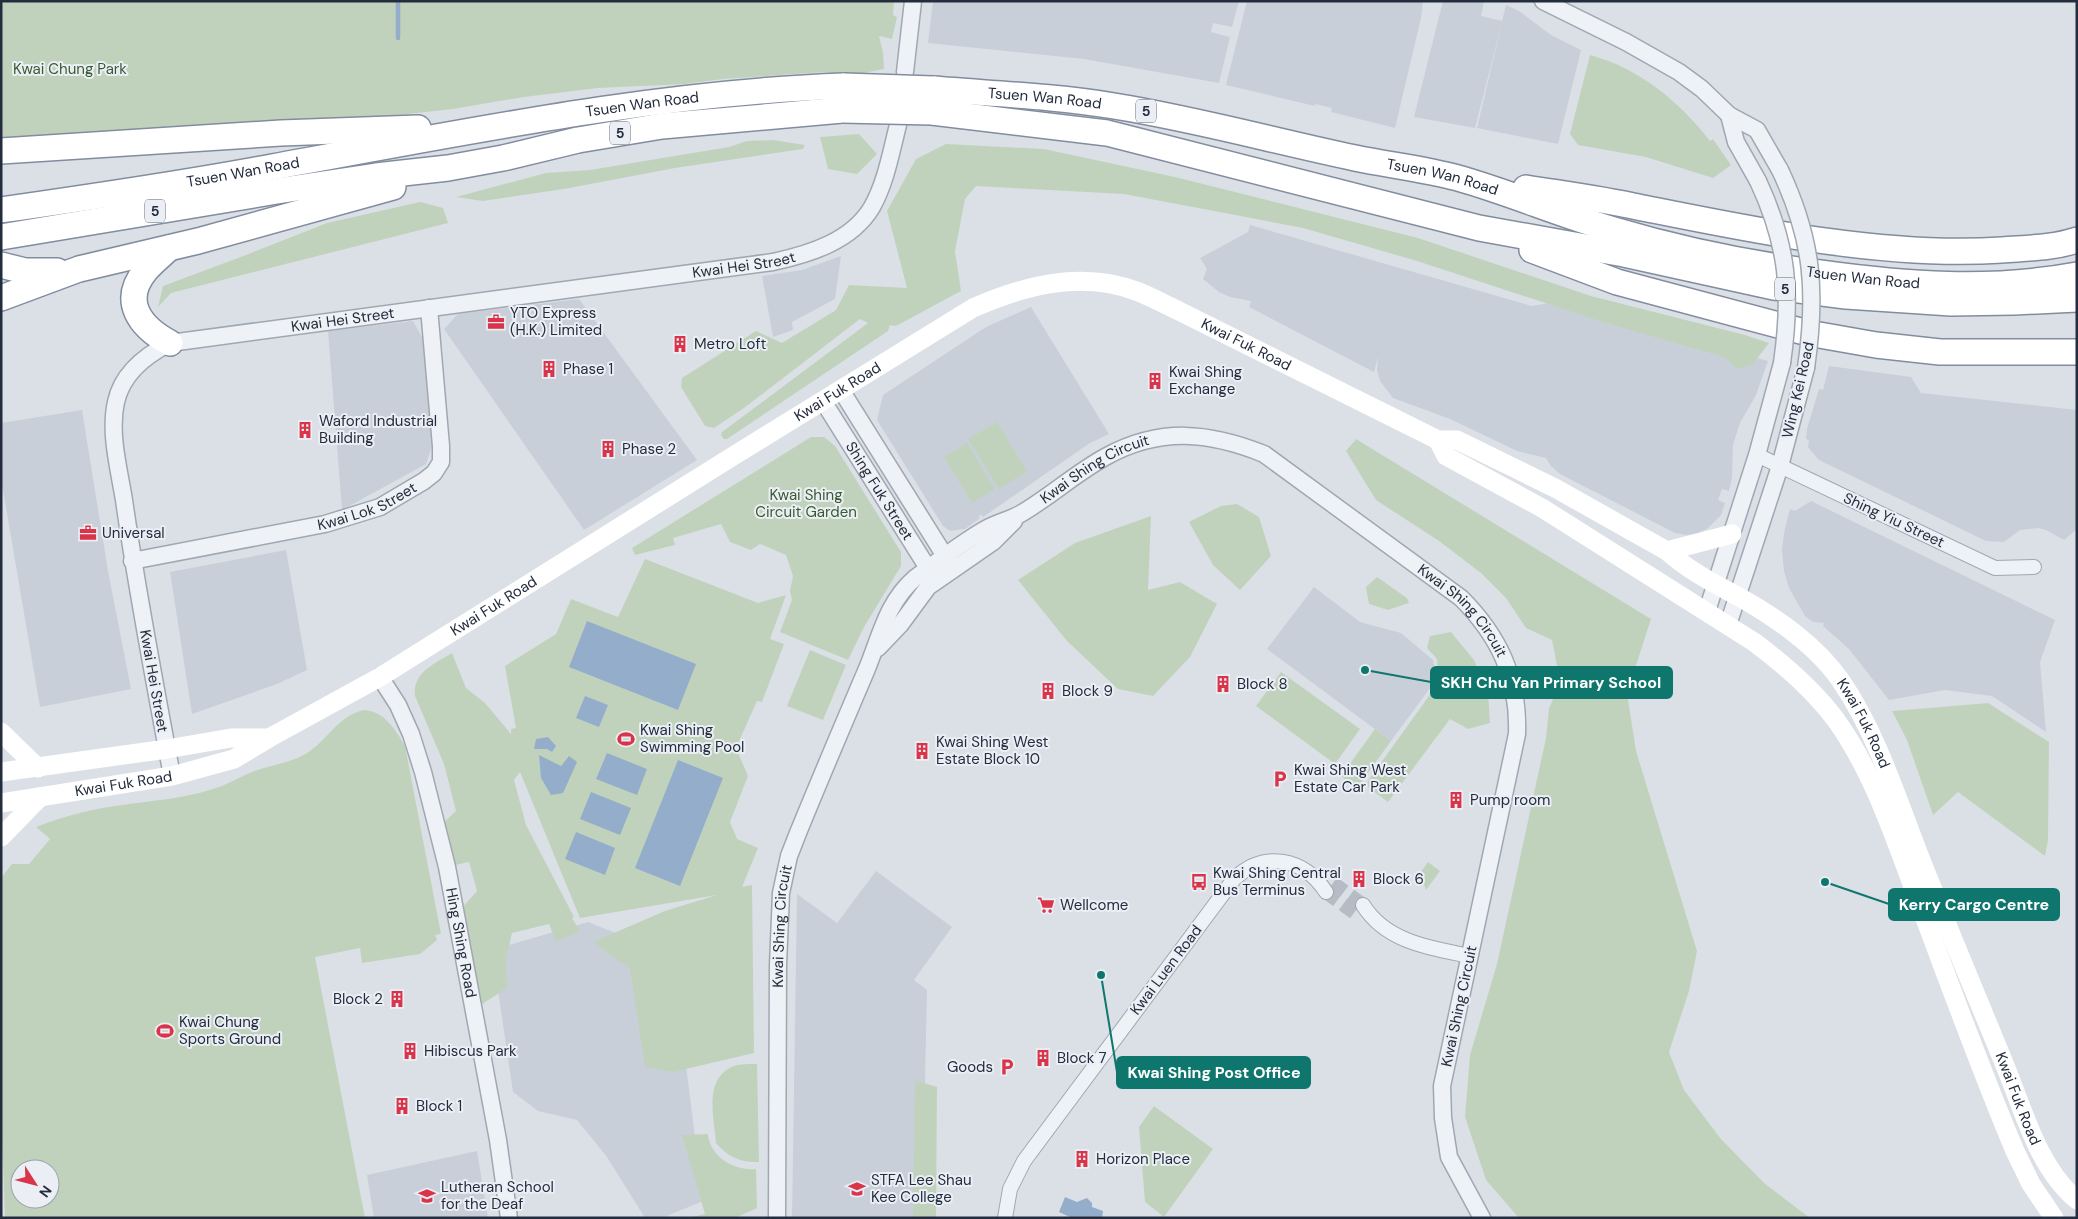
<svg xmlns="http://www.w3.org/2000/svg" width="2078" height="1219" font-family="'DM Sans',sans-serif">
<rect width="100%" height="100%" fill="#dbe0e7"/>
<path fill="#c9cfd9" d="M933,1h306l-7,26 -19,-4 -2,9 19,5 -11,46 -135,-24 -156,-16z
M1247,1h176l-2,17 -26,110 -64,-16 1,-4 -17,-4v2l-89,-21z
M1443,1h41l-3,15 21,5 4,-16 13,6 32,24 30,15 -23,94 -81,-16 25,-106 -27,106 -61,-11z
M1250,225l282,81 28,-5 208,60 -12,34 -16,28 -7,22 -1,33 -3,13 -7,-2 -4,11 7,3 -4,12 -13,13 -10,5 -12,2 -11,-2 -115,-59 -9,-8 -5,-8 -29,-7 -67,-32 -57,-21 -13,-17 -3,-11 1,-13 -4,15 -125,-65 2,-6 -21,-4 -11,-5 -16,-13 4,-10 -7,-11 48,-26z
M841,256l-6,43 -43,23 1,8 -20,7 -11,-61 40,-6z
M579,299l118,161 -113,70 -140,-201 14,-15z
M1031,307l78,127 -19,9 -107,74 -2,-2 -2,1v3l-14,10 -15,2 -7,-5 -66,-106 6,-25 103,-68z
M413,321l15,27 7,89 -9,27 -84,46 -14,-179z
M1829,366l82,11 10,16 156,17v119l-13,11 -18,-10 -8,-2 -18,2 -16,12 -18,-1 -167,-81 -11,-13 1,-7 -3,-1 1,-10 12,-40 4,1z
M82,410l26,161 23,118 -91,18 -39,-229v-55z
M1811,501l244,119 -15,42 6,70 -54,-36 -47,-6 -56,10 -40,-51 -26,-23 1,-3 -11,-1 -8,-6 -16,-28 -5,-17 -2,-21 2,-17 6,-24 5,2z
M286,550l21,120 -30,14 -85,30 -22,-142z
M1314,587l46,35 41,11 32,27 3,20 -45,61 -124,-92z
M876,871l76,56 -38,53 13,10 -5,228h-130l5,-324 40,29z
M588,922l50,20 48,123 17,136 -41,17h-17l-38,-61 -30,-37 -39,-9 -25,-19 -21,-142z
M477,1151l11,67h-114l-7,-43z"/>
<path fill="#c1d2bc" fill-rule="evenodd" d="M1,1h893l-1,14 4,2 -5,22 -13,-3 4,16 1,17 -30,6 -30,-3 -101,7 -38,5 -87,4 -74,9 -71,12 -91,10 -335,21 -12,-4v7h-14z
M1590,55c49,13 89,46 120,86l3,-2 18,26 -18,13 -67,-21 -68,-12 -8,-11z
M859,134l18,20 -20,20 -29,-5 -8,-32z
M773,140l32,5 -2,4 -128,19 -111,21 -81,12 -27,-4 90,-24 44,-3 139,-23 18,-6z
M946,144l98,5 131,28 243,61 173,58 154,39 24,8 -16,21 -16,5 -13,-12 -121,-35 -186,-61 -114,-33 -179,-34 -148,-8 -11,13 -10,52 6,40 -65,35 -6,-1 -2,6 -161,108h-3l-3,-4 1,-3 146,-109 -8,-4 -116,89 -30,20 -9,-2 -24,-39 1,-9 74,-47 26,12 54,-33 13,-25 58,3 -20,-77 29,-52z
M420,202l23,6 5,15 -277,70 -13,14 5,-21 83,-31 81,-32z
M997,422l30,49 -28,18 -31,-50z
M811,437h13l11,9 66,106v14l-37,61 -16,33 -68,-28 12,-32 -2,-9 3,-15 -7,-21 -26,-11 -9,6 -21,-8 -9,-18 -48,14 2,7 -40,10 -3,-7z
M1356,439l295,180 -24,74 9,58 61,200 -8,40 -20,61 15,38 37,49 43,44 46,35h-291l-33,-38 -21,-63 5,-62 27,-91 49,-226 3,-29 11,-28 -8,-41 -26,-12 -20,-30 -25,-25 -42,-32 -63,-41 -30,-49z
M967,443l28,46 -23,14 -28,-46z
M1237,504l22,13 12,39 -31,34 -27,-25 -24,-43 32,-16z
M1151,516l-3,74 32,-8 37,22 -27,53 -37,39 -35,-7 -51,-48 -49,-61 57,-37z
M645,559l113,44 28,-8 -16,44 14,5 -22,58 -5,-1 -21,47 12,28 -18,46 7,17 21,9 -16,39 10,-2 2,168 -81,19 -28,-5 -15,-98 -37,-27 72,-31 52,-16 -137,23 -60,-146 -6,8 12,45 48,92 -2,1 8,13 -24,11 -7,-18 -37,9 -6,26 1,29 -28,18 -18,-97 16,-18 -8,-29 -14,3 -14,-40 15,-14 -12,-47 -29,-68c-3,-23 19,-32 37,-43l14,35 19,15 26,31v-5l5,-1 -11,-62 51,-32 15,-35 47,18z
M1377,577l30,21 2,5 -21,7 -19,-6 -3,-17z
M1451,632l23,28 14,32 2,31 -22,6 -18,-10 -62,83 -23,-17 74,-103 -2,-23 -10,-11 3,-12z
M810,650l36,15 -23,55 -36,-14z
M1281,672l79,57 -25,35 -79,-58z
M1988,703l61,39 -1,98 -3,16 -87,-64 -25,23 -26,-75 -15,-29z
M364,710c20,1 32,20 41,36l36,188 -6,1 2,5 -17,14 -58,9 -2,-15 -45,9 50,261h-360l-4,-113v-227l11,-14h17l21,-25 -14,-12c30,-12 61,-19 93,-23 31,-4 63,-7 93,-18 14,-6 27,-14 42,-18 16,-5 32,-7 46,-17 20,-14 28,-35 54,-41zM20,1169h30v30h-30z
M1375,729l16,12 -34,47 -16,-12z
M1428,862l12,9 -14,19 -6,-17z
M757,1064l2,98c-18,1 -31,-5 -43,-19 -2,-26 -13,-65 18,-77 6,-2 16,-2 23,-2z
M915,1080l22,7 -1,131h-23z
M1154,1106l59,43 -49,68 -19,-15 -6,-75z
M708,1134c2,23 26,37 48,35l1,39 -22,10h-47l17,-4 -23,-79z"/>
<path fill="#93adcb" d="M587,621l109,43 -18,46 -109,-43z
M585,696l23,9 -9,22 -23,-9z
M548,737l8,9 -4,6 -5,-3h-13l2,-10z
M607,753l40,16 -10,26 -41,-16z
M539,755l22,11 8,-10 8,6 -14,31 -12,2 -10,-17z
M678,760l45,18 -43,108 -45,-18z
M591,792l40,16 -11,27 -40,-16z
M576,832l39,16 -10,27 -40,-16z
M1065,1197l12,5 10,-4 5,5v4l11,4 -1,7h-30l-13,-6z"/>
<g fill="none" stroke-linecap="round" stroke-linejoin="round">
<path stroke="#93adcb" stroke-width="4.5" d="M398,38v-37"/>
<path stroke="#b6bcc5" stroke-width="14" stroke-dasharray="14 7" stroke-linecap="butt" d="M1333,883l30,22
M1326,892l30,22"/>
<g stroke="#a0a7b1" stroke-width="16">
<path id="minor" d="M1757,455l238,113 39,-1
M1363,905c23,37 67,43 107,51
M1005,1218l5,-29 14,-28 210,-282c30,-29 70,-21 92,13"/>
</g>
<g stroke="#a0a7b1" stroke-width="19">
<g id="tertiary">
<path d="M1543,1l83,41 53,30 23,17 27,26 28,15 23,40"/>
<path d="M905,72l8,-71"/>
<path d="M1729,115l7,27 22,39"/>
<path d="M841,390l112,179"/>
<path id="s1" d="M823,401l113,180"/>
<path id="s2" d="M132,561l193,-37 55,-17 44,-26 10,-8 7,-11v-16l-12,-138"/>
<path d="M1707,611l50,-156 25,-92"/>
<path d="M1728,625l52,-159 26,-98"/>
<path d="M878,648l22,-23 28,-38 65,-45 21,-21"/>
<path id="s3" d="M380,677l18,28 13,29 12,38 24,95 51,273 11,78"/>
<path id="s4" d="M172,776c-17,-92 -35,-184 -48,-276 -5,-31 -15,-67 -8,-98 6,-28 30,-47 54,-59l603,-81c37,-8 79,-21 99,-55 14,-25 19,-55 26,-82"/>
<path id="s5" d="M777,1218l1,-253 3,-72 8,-37 9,-23c22,-54 45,-108 68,-162 14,-33 20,-68 49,-93 22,-16 45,-34 69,-48 11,-7 26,-10 38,-17 29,-17 55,-41 85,-57 54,-29 102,-24 157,-2l197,144c38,38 58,80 56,136l-75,352 1,32 6,39 33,61"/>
</g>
</g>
<g stroke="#828c9f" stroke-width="28">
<g id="motorway">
<path id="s7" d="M933,89c61,5 122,7 181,17 82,13 160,35 241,52 34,7 70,11 103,20 53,15 103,37 156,52 67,20 136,34 206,43 86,12 171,18 257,2"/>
<path d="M932,112l175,21 372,95 145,26 150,33 72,9 105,7 63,-1 63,-3"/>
<path d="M1,151l280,-18 137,-5"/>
<path d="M1526,188c37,6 75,11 112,19 115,23 246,51 364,43 25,-2 51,-2 75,-10"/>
<path id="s8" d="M1,210c91,-13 181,-26 271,-43 190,-34 379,-74 572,-81"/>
<path d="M1,237l276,-46 99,-15 72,-8 55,-10 75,-18 84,-14 180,-16"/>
<path d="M169,248c-7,7 -16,14 -23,22 -26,31 -6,57 24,73"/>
<path d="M1532,250l85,32 191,51 68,12 64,7h137"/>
<path d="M1,265l24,6h32"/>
<path d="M1,298l78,-29 119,-28 195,-54"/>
</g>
</g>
<use href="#minor" stroke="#eef1f5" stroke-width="14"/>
<use href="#tertiary" stroke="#eef1f5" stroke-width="16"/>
<g stroke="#fff" stroke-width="19">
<path d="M1438,440l8,16 96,52 212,134c31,23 59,47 82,78 37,52 57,113 79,172 33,87 64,174 100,259l16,33 23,34"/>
<path d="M1667,551l65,-17"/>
<path d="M1,732l37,36"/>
<path d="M1,772l166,-23 64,-11h36"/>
<path id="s6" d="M1,803l171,-27 62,-17 35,-21 111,-61 350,-219 243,-150c50,-22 108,-38 163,-17 14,5 28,13 41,19l261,130h19l98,48 112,63c22,20 48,33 74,47 37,21 75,47 100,83 36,53 55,115 78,174 28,71 58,142 87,213 18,44 33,101 71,132"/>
<path d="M1,837l39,-40"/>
</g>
<use href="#motorway" stroke="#fff" stroke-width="25"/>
<g stroke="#a0a7b1" stroke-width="19" stroke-linecap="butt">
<path id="tertiary-bridge" d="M1780,170c33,70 37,122 26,198
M1758,181c30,64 34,113 24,182"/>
</g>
<g stroke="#828c9f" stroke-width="28" stroke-linecap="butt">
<path id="motorway-bridge" d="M844,86l89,3
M842,110l90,2"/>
</g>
<use href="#tertiary-bridge" stroke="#eef1f5" stroke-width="16"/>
<use href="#motorway-bridge" stroke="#fff" stroke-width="25"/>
</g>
<defs>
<g id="office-bare" transform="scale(1.35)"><path d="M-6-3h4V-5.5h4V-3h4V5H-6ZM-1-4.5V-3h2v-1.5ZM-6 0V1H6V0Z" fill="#d93449" stroke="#ebeff5" stroke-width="2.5" paint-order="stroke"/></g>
<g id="building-bare" transform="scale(1.35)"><path d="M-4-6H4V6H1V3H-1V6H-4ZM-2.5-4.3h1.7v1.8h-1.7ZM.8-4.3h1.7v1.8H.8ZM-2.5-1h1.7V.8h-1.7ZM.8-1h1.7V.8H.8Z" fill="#d93449" stroke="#ebeff5" stroke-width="2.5" paint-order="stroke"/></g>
<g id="stadium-bare" transform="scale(1.35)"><path d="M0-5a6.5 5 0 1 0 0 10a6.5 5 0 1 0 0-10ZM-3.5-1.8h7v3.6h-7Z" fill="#d93449" stroke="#ebeff5" stroke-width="2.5" paint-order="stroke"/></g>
<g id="parking-bare" transform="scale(1.35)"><path d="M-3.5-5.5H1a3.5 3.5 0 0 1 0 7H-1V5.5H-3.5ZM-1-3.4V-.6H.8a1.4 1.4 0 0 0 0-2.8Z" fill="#d93449" stroke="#ebeff5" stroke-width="2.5" paint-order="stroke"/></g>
<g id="bus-bare" transform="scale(1.35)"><path d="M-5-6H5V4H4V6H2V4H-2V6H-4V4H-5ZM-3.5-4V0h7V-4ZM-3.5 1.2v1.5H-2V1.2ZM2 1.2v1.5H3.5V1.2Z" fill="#d93449" stroke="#ebeff5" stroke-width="2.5" paint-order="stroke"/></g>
<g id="supermarket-bare" transform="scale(1.35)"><path d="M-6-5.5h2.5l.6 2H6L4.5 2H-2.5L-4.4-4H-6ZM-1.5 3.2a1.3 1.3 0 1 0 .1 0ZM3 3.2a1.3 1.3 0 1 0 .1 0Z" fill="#d93449" stroke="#ebeff5" stroke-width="2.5" paint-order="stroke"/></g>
<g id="school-bare" transform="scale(1.35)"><path d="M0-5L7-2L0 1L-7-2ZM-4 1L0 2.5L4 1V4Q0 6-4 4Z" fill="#d93449" stroke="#ebeff5" stroke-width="2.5" paint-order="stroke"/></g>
</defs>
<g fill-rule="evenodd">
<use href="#office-bare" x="496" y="322"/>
<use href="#building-bare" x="680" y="344"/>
<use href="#building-bare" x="549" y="369"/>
<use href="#building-bare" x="1155" y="381"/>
<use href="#building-bare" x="305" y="430"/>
<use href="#building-bare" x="608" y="449"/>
<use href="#office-bare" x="88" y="533"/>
<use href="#building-bare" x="1223" y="684"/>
<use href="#building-bare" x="1048" y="691"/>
<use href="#stadium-bare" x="626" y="739"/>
<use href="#building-bare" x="922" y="751"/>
<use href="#parking-bare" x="1280" y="779"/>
<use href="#building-bare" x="1456" y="800"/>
<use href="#building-bare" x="1359" y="879"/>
<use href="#bus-bare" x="1199" y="882"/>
<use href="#supermarket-bare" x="1046" y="905"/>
<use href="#building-bare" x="397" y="999"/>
<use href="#stadium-bare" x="165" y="1031"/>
<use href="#building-bare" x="410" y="1051"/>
<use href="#building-bare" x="1043" y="1058"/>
<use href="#parking-bare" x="1007" y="1067"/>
<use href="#building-bare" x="402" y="1106"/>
<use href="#building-bare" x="1082" y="1159"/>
<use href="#school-bare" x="857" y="1189"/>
<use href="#school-bare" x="427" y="1196"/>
</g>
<g text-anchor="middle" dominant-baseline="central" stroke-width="4" stroke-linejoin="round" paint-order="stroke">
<g fill="#ebeff5" stroke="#606775" stroke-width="1">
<rect x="1136" y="99.5" width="20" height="23" rx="4"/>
<rect x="610" y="121.5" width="20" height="23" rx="4"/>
<rect x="145" y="199.5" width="20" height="23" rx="4"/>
<rect x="1775" y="277.5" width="20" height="23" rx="4"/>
</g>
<g font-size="14" font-weight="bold" fill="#242d3e">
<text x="1146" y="111">5</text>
<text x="620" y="133">5</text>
<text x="155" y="211">5</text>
<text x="1785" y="289">5</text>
</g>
<g font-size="15" fill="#375b30" stroke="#ebeff5">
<text x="70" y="69">Kwai Chung Park</text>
<text x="806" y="495">Kwai Shing<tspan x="806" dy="17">Circuit Garden</tspan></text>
</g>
<g font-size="15" fill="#242d3e" stroke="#ebeff5">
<text stroke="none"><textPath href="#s7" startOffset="112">Tsuen Wan Road</textPath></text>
<text stroke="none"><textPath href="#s8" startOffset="650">Tsuen Wan Road</textPath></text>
<text stroke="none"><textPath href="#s8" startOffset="245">Tsuen Wan Road</textPath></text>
<text stroke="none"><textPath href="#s7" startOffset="518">Tsuen Wan Road</textPath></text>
<text stroke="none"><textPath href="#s4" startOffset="1041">Kwai Hei Street</textPath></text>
<text stroke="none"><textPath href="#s7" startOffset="952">Tsuen Wan Road</textPath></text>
<text stroke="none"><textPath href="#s4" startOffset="636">Kwai Hei Street</textPath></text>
<text stroke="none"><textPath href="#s6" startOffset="1394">Kwai Fuk Road</textPath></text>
<text transform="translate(1798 390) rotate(-77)">Wing Kei Road</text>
<text stroke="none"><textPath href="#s6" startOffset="944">Kwai Fuk Road</textPath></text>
<text stroke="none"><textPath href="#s5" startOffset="881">Kwai Shing Circuit</textPath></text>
<text stroke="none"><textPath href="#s1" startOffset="106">Shing Fuk Street</textPath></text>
<text stroke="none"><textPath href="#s2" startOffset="242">Kwai Lok Street</textPath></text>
<text transform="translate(1894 520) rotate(25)">Shing Yiu Street</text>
<text stroke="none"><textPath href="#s6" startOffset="539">Kwai Fuk Road</textPath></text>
<text stroke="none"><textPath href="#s5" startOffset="1315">Kwai Shing Circuit</textPath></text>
<text transform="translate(154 681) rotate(80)">Kwai Hei Street</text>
<text stroke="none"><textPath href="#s6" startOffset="2132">Kwai Fuk Road</textPath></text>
<text stroke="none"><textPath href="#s6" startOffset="124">Kwai Fuk Road</textPath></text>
<text stroke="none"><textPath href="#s5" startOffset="292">Kwai Shing Circuit</textPath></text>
<text stroke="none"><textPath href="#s3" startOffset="280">Hing Shing Road</textPath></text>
<text transform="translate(1166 970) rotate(-53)">Kwai Luen Road</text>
<text transform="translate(1459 1006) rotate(-78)">Kwai Shing Circuit</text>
<text stroke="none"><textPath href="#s6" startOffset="2538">Kwai Fuk Road</textPath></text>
</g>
<g font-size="15" fill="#242d3e" stroke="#ebeff5" text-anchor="start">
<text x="510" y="313">YTO Express<tspan x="510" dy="17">(H.K.) Limited</tspan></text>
<text x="694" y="344">Metro Loft</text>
<text x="563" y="369">Phase 1</text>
<text x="1169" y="372">Kwai Shing<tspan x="1169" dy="17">Exchange</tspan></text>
<text x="319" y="421">Waford Industrial<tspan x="319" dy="17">Building</tspan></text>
<text x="622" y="449">Phase 2</text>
<text x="102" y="533">Universal</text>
<text x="1237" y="684">Block 8</text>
<text x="1062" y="691">Block 9</text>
<text x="640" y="730">Kwai Shing<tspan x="640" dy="17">Swimming Pool</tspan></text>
<text x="936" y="742">Kwai Shing West<tspan x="936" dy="17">Estate Block 10</tspan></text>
<text x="1294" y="770">Kwai Shing West<tspan x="1294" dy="17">Estate Car Park</tspan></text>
<text x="1470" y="800">Pump room</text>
<text x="1213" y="873">Kwai Shing Central<tspan x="1213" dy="17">Bus Terminus</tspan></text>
<text x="1373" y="879">Block 6</text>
<text x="1060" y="905">Wellcome</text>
<text x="383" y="999" text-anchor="end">Block 2</text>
<text x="179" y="1022">Kwai Chung<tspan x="179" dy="17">Sports Ground</tspan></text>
<text x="424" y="1051">Hibiscus Park</text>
<text x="1057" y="1058">Block 7</text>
<text x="993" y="1067" text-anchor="end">Goods</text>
<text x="416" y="1106">Block 1</text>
<text x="1096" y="1159">Horizon Place</text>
<text x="871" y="1180">STFA Lee Shau<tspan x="871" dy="17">Kee College</tspan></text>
<text x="441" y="1187">Lutheran School<tspan x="441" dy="17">for the Deaf</tspan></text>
</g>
</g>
<path fill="none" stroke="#0f766e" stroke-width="2" d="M1365 670L1431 682M1825 882L1889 904M1101 975L1117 1072"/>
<g fill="#0f766e" stroke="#ebeff5" stroke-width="2">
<circle cx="1365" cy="670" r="5"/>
<circle cx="1825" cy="882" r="5"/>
<circle cx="1101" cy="975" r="5"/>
</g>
<g fill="#0f766e" stroke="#0f766e" stroke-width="2">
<rect x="1431" y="667" width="241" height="31" rx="5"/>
<rect x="1889" y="889" width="170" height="31" rx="5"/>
<rect x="1117" y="1057" width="193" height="31" rx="5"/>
</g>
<g font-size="16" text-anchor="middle" font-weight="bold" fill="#fff">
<text x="1551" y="688">SKH Chu Yan Primary School</text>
<text x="1974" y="910">Kerry Cargo Centre</text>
<text x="1214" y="1078">Kwai Shing Post Office</text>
</g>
<rect width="2078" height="1219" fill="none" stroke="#242d3e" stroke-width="5"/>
<g transform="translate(35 1184) rotate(126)"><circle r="24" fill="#ebeff5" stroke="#9ba1ac"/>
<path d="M0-4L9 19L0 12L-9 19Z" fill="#d93449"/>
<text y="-8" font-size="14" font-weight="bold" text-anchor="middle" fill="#242d3e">N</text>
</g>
</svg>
